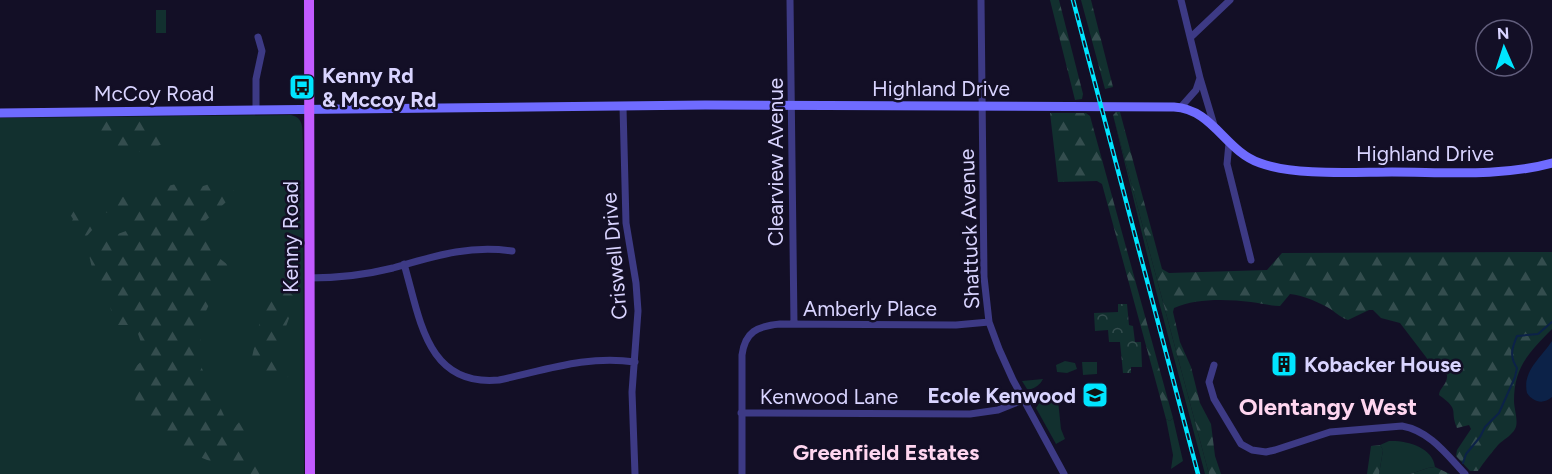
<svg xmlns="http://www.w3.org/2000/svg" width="1552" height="474" font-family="Figtree,sans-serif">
<defs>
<pattern id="forest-firs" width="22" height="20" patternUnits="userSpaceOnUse" patternTransform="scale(1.5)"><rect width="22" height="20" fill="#12302f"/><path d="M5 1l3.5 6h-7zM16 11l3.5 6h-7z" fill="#344d4e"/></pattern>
<pattern id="park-crowns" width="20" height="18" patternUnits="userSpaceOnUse" patternTransform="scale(1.5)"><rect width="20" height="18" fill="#12302f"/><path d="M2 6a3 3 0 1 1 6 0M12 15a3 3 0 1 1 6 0" fill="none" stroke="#344d4e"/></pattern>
</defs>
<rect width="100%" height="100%" fill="#130f26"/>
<path fill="#12302f" d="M156,10h10v23h-10z
M291,115c14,3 11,15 12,27l1,332h-304v-356z
M1113,115l96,359h-4l-49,-183z
M1065,361l10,2 2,6 -10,4 -10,-1 -1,-7z
M1082,362h15v12l-14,1z
M1043,379c-3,6 -9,11 -16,10l-5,-8z
M1052,394l6,6 3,29 4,10 -9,5 -20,-36 6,-9z
M1173,418l10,43 -12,8 2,-14 -7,-36 4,2z
M1389,441c17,-1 44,6 46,26l-7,1 -18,6h-31l4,-24 -3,-5z"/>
<path fill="url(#forest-firs)" d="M1050,0h9l24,94 -1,5 -7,1z
M1081,0h10l22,87 -8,2z
M1116,112h4l42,157 7,4 98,-3 15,-17 270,-1v77c-22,23 -38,37 -38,72 0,8 5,21 1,28 -3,6 -12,11 -17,16 -7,8 -14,17 -20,26h-8l-14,-15 1,-6 14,-21 -2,-4 -12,3c-8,-19 4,-17 -18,-33 0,-7 9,-11 8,-20l-18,-14 -29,-38 -19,-5 -8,-8h-4l-21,10c-6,-2 -11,-6 -16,-10 -11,-7 -29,-15 -42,-16l-10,12c-10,0 -19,-3 -29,-4 -24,-3 -55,-4 -77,6l-1,4 7,30 11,25 9,36 11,21 4,32 6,18h-12l-96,-359z
M1050,113h36l4,3 83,302 -3,3 -4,-2 -64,-235 -5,-3 -39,1z
M91,120h64v14l9,9 -16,8 -28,3 -27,-26z
M222,180l14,13 -32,29 10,32 14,11 -22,46 -9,47 31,66 6,4 7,-8 5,4 -1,17 22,33h-29l-11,-6 -62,-25 -29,-34 -3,-40 13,-12 -11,-32h-21l-5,-25 -12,-11 -8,-34 9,-19 -5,-7 -13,15 -13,-14 6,-11 -10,-16 8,-5 44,37 11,-4 2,-12 -23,-7v-11l71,-17 5,9z
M282,284l14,15 -12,33 2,6 -2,7 -10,1 -3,11 18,3v16l-18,11 -13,-7 -6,-23 13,-57z
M1380,445l3,5 -4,24h-12l4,-28z
M1435,467l15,7h-40l18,-6z"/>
<path fill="url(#park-crowns)" d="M1118,304h9l2,21 4,1 2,16h6l1,25h-11v6h-8l-3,-31h-11l-1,-12 -13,1 -1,-18 24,-1z"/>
<path fill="#0c2248" d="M1552,341v56c-9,8 -19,5 -25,-4 -5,-22 14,-35 25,-52z"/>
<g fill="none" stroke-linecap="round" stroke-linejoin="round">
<path stroke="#0c2248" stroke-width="2" d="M1463,463l3,-9 14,-17 5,-10 14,-14 16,-36 2,-9c-8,-12 -5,-20 0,-32l21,-2 14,-12"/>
<path stroke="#3d3a85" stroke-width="7" d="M790,0l4,324
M981,0l3,277 5,45 10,27 14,31 51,94
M1191,37l39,-37
M1200,78l14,47
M623,107l3,116 10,60 2,28 -6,81 3,82
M1180,108l16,-18 4,-12 -19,-78
M256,110v-31l6,-28 -4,-14
M1229,143l-2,21 24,96
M404,264c16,54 22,123 95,116 47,-10 88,-25 136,-18
M309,278c28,0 56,-3 84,-10 42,-12 75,-23 119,-17
M1214,365l-5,17 5,17 27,45 11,6 14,2 9,-2 55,-18 72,-6c28,5 45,29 63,48
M741,413l229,1 28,-4 25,-10
M742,474v-119c3,-23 15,-29 38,-31l176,1 33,-3"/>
<path stroke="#6f6bff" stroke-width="9" d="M0,113l705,-8 469,2c39,2 51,44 86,56 36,13 93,9 132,9 53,0 109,5 160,-9"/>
<path stroke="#c25bff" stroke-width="10" d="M309,0l1,474"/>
<g stroke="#00e5ff" stroke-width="4.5">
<path id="rail" d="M1073,0l125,474"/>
</g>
<use href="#rail" stroke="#130f26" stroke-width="2" stroke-dasharray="7" stroke-linecap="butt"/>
</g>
<defs>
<g id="bus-square" transform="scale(1.35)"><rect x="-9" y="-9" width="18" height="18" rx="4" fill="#00e5ff" stroke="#130f26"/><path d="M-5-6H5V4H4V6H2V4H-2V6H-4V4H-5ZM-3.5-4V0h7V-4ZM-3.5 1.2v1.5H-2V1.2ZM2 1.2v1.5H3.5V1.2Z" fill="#111"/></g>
<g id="building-square" transform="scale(1.35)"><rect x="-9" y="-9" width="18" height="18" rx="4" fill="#00e5ff" stroke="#130f26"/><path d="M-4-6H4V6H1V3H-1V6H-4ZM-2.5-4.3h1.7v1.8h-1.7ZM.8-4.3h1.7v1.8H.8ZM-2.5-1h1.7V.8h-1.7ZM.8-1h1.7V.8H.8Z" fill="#111"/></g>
<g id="school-square" transform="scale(1.35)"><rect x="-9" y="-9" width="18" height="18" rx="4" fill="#00e5ff" stroke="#130f26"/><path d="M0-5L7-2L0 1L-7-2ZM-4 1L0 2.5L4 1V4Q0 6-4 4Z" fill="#111"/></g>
</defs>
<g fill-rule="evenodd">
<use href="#bus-square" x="302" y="87"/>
<use href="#building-square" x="1284" y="364"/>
<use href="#school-square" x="1095" y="395"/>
</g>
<g text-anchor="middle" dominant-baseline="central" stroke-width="5" stroke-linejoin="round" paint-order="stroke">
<g font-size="21" font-weight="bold" fill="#d9d4ff" stroke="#130f26" text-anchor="start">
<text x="322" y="75">Kenny Rd<tspan x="322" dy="24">&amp; Mccoy Rd</tspan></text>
<text x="1304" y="364">Kobacker House</text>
<text x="1076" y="395" text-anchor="end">Ecole Kenwood</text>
</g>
<g font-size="21" fill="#d9d4ff" stroke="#130f26">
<text x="941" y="88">Highland Drive</text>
<text x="154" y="93">McCoy Road</text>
<text x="1425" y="153">Highland Drive</text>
<text transform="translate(775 162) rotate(-90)">Clearview Avenue</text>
<text transform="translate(969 229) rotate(-92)">Shattuck Avenue</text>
<text transform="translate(290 237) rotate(-90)">Kenny Road</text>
<text transform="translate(614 256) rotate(-95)">Criswell Drive</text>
<text x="870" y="308">Amberly Place</text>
<text x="829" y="396">Kenwood Lane</text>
</g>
<g font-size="22" font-weight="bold" fill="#ffd6f0" stroke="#130f26">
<text x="886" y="452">Greenfield Estates</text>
</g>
<g font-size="24" font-weight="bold" fill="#ffd6f0" stroke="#130f26">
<text x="1328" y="406">Olentangy West</text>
</g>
</g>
<g transform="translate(1504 48) rotate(357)"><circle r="28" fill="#130f26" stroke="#625e7d" stroke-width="1.5"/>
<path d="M0-4.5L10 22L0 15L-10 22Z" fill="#00e5ff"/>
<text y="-9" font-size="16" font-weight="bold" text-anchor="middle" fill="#d9d4ff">N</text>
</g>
</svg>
